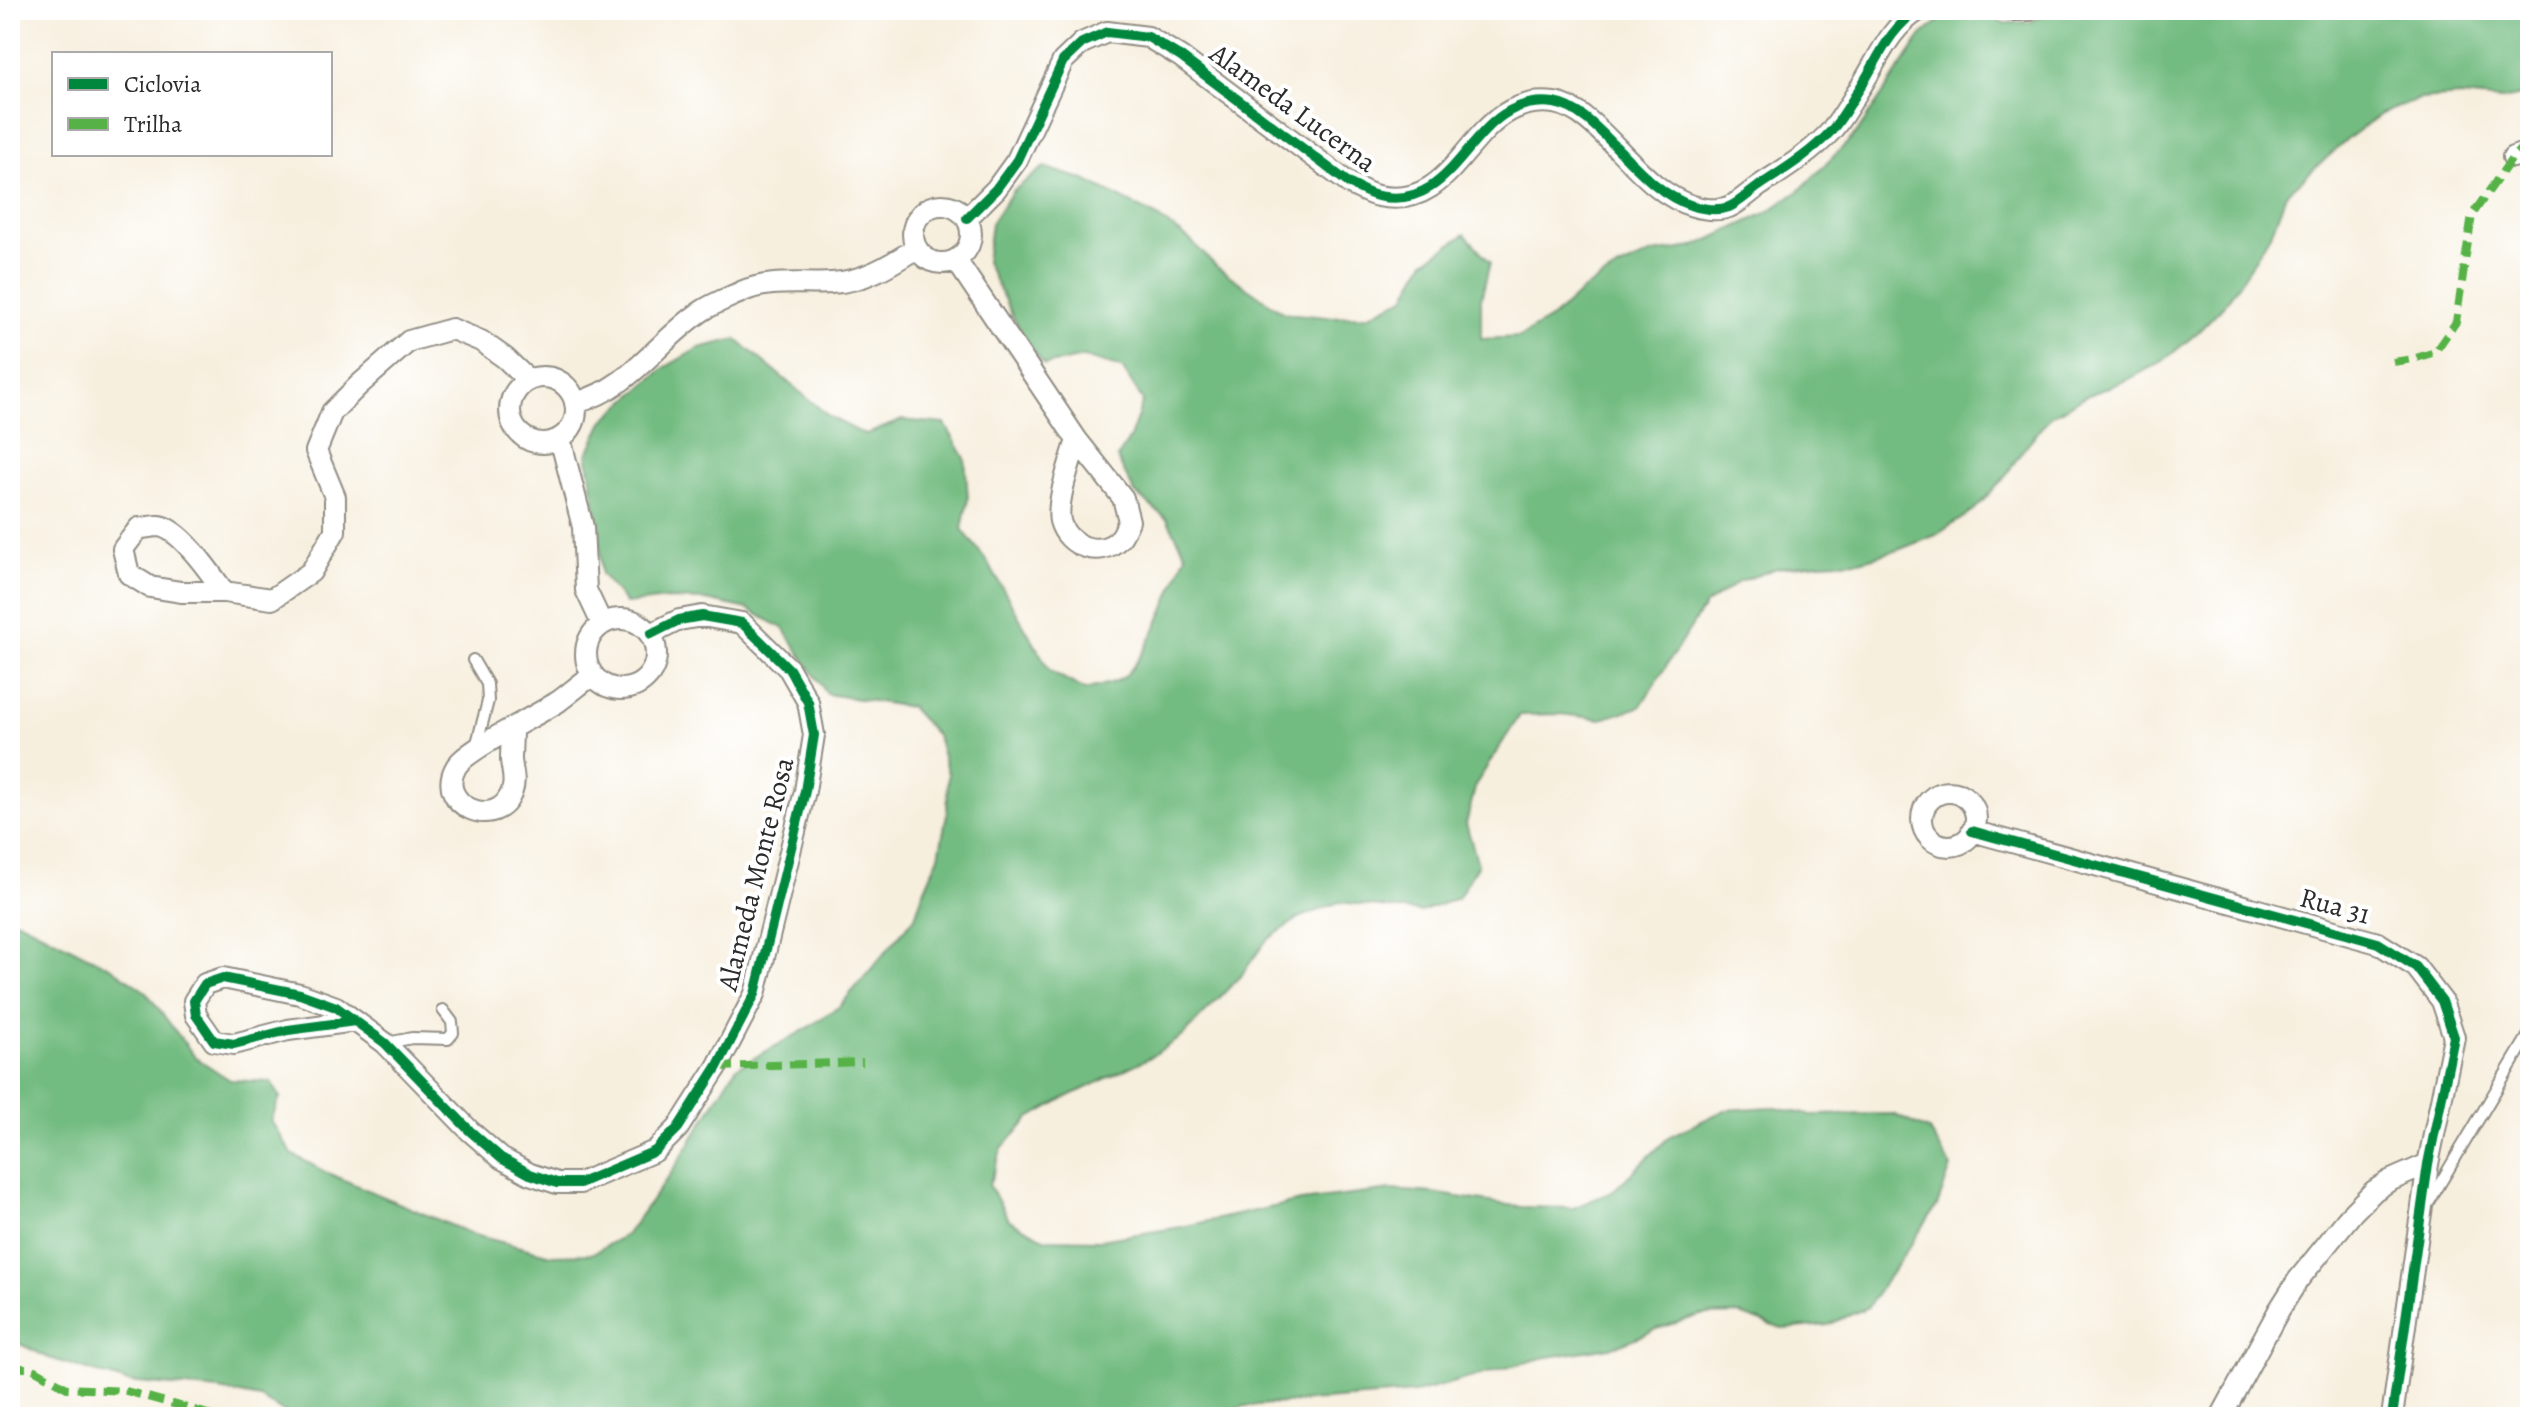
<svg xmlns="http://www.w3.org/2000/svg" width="2540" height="1427" font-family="Alegreya,serif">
<rect width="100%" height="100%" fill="#fff"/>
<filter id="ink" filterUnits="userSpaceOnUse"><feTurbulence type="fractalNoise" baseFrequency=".0125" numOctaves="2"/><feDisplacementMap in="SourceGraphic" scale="16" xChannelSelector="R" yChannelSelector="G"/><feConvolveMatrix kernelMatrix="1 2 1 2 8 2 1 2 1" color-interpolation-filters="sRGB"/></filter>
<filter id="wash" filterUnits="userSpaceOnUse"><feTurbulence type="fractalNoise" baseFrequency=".006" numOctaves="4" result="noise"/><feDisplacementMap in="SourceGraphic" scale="32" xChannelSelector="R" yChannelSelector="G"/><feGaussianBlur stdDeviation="1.8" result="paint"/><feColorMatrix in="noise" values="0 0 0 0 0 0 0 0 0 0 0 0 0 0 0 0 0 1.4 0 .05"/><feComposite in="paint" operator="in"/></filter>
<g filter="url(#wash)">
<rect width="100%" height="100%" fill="#f7efde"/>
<path fill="#73bc81" stroke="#4f7456" stroke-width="2" d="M1953,10h26l25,13 26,-1 24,-12h476v84l-28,6 -41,-4 -42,3 -38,15 -32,24 -63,56 -13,35 -22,37 -26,38 -28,29 -34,28 -36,19 -41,16 -35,20 -26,31 -24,35 -28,29 -37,24 -38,15 -39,11 -41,2 -41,5 -38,14 -34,23 -65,102 -39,12 -41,-5 -40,1 -44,69 -10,40 12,40 -20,34 -37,14 -82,-10 -40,16 -33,23 -24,33 -58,61 -35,23 -84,40 -35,20 -28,30 -13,37 20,35 37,19 54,1 81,-13 120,-26 90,-11 42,3 88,14 52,1 39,-16 58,-56 55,-26 46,-3 39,8 83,-1 37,17 21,36 -14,39 -69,101 -40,18 -46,4 -42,-15 -39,1 -44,14 -41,17 -74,12 -127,35 -170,13 -29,11h-924l-32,-19 -40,-8 -93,-8 -78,-24 -39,-19v-419l8,1 94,47 34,24 49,65 35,23 41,2 9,15 -9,24 21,33 33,18 149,63 77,20 40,-1 36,-20 47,-65 62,-101 70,-39 34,-23 75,-89 8,-24 16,-37 8,-42 1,-40 -11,-38 -27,-29 -83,-13 -43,-65 -36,-20 -42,-9 -40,-1 -40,5 -25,-30 -1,-41 -13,-78 17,-35 60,-52 35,-20 37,-9 94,78 35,18 37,-15 43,4 20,34 3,41 -6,30 25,32 63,110 35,19c11,-4 32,-6 40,-14 27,-28 47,-86 61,-122l-19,-35 -32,-26 -18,-35 13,-20 13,-37 -21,-33 -38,-11 -40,8 -23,-32 -35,-71 5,-39 22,-32 31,-24 41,13 71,36 33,23 28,28 67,46 43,4 40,-1 38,-19 19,-35 41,-28 25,28 -9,37v40l39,-2 33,-20 30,-27 34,-21 36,-16 41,-6 72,-34 33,-22 57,-57 67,-100z"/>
</g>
<g filter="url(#ink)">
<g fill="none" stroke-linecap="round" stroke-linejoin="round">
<g stroke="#918d84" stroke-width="14">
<path id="service" d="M473,660l14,24 1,17 -12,46
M387,1043l25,-5 36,1 5,-6 -1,-11 -9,-12
M2429,1202l101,-169"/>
</g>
<g stroke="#918d84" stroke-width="24">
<path id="minor" d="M2011,10h18
M2513,157l17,-6
M913 234a29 29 0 1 1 58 0a29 29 0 1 1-58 0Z
M967,218l29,-29 21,-29 46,-99 19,-18 25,-11 41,5 33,20 169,127c9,4 18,10 28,12 86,18 90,-104 176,-93 46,6 83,87 139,103 11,3 25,5 36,1 10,-4 20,-14 30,-21 24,-16 51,-32 72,-55 10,-11 19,-27 27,-40 19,-28 30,-63 61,-81
M956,260l121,180 46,58 6,23c-3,5 -5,13 -9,17 -19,21 -53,9 -60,-17 -4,-20 11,-61 17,-81
M510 410a33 33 0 1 1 66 0a33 33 0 1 1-66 0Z
M575,403c57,-15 81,-61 127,-92 12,-8 26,-13 39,-19 28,-13 61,-7 90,-9 32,-1 59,-18 84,-34
M560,438l23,89 3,63 16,34
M224,592c-12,-17 -43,-63 -65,-66 -6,0 -14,2 -20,2l-16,21 6,25 21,13 31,5h43l48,7 39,-27 24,-41v-34l-19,-46 16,-39 27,-27 50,-44 43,-12 29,12 24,17 23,22
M586 654a35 35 0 1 1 70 0a35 35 0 1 1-70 0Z
M512,730c0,10 -1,20 -1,30 1,11 5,21 1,31 -14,42 -78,14 -56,-24 10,-18 81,-51 103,-66 11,-8 22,-18 34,-26
M1922 819a27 27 0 1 1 54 0a27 27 0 1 1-54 0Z
M1972,831l406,112 38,24 26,34 12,36 -26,127 -36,253
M355,1021l-67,9 -54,14 -20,-3 -18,-26 -2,-14 11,-17 18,-6 77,16 36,13 49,36 85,88 31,27 29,16 27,9h23l75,-32 23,-23 39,-61 38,-73 50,-203 9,-56 -6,-33 -19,-33 -47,-46 -40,-7 -23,4 -28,14
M2221,1417l58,-107 19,-30 55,-68 21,-21 15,-10 39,-17"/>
</g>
<use href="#service" stroke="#fff" stroke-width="10"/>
<use href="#minor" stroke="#fff" stroke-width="20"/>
<path stroke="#56b246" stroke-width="8" stroke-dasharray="16 8" stroke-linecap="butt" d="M2393,362l20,-3 22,-7 21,-30 16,-107 41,-58 17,-18
M717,1067l146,-5
M10,1368h22l35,20 59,3 79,22 7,4"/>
<g stroke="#fff" stroke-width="15">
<path id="cycleway" d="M967,218l29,-29 21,-29 46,-99 19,-18 25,-11 41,5 33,20 169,127c9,4 18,10 28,12 86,18 90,-104 176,-93 46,6 83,87 139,103 11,3 25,5 36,1 10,-4 20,-14 30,-21 24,-16 51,-32 72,-55 10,-11 19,-27 27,-40 19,-28 30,-63 61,-81
M1972,831l406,112 38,24 26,34 12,36 -26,127 -36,253
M355,1021l-67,9 -54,14 -20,-3 -18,-26 -2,-14 11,-17 18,-6 77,16 36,13 49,36 85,88 31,27 29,16 27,9h23l75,-32 23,-23 39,-61 38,-73 50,-203 9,-56 -6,-33 -19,-33 -47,-46 -40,-7 -23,4 -28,14"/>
</g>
<use href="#cycleway" stroke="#00873e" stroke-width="10"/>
</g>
</g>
<g text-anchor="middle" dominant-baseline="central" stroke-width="8" stroke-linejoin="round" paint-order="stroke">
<g font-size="28" fill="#2b2b2b" stroke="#fff">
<text transform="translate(1293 108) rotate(36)">Alameda Lucerna</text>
<text transform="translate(756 874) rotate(-76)">Alameda Monte Rosa</text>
<text transform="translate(2335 906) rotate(15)">Rua 31</text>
</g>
</g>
<rect width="2540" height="1427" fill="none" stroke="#fff" stroke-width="40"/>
<rect x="52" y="52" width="280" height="104" fill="#ffffff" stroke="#aaaaaa" stroke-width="2"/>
<rect x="68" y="78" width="40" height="12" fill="#00873e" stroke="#aaaaaa" stroke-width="2"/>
<text x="124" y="92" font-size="24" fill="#2b2b2b">Ciclovia</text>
<rect x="68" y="118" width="40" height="12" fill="#56b246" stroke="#aaaaaa" stroke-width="2"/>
<text x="124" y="132" font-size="24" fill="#2b2b2b">Trilha</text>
</svg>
